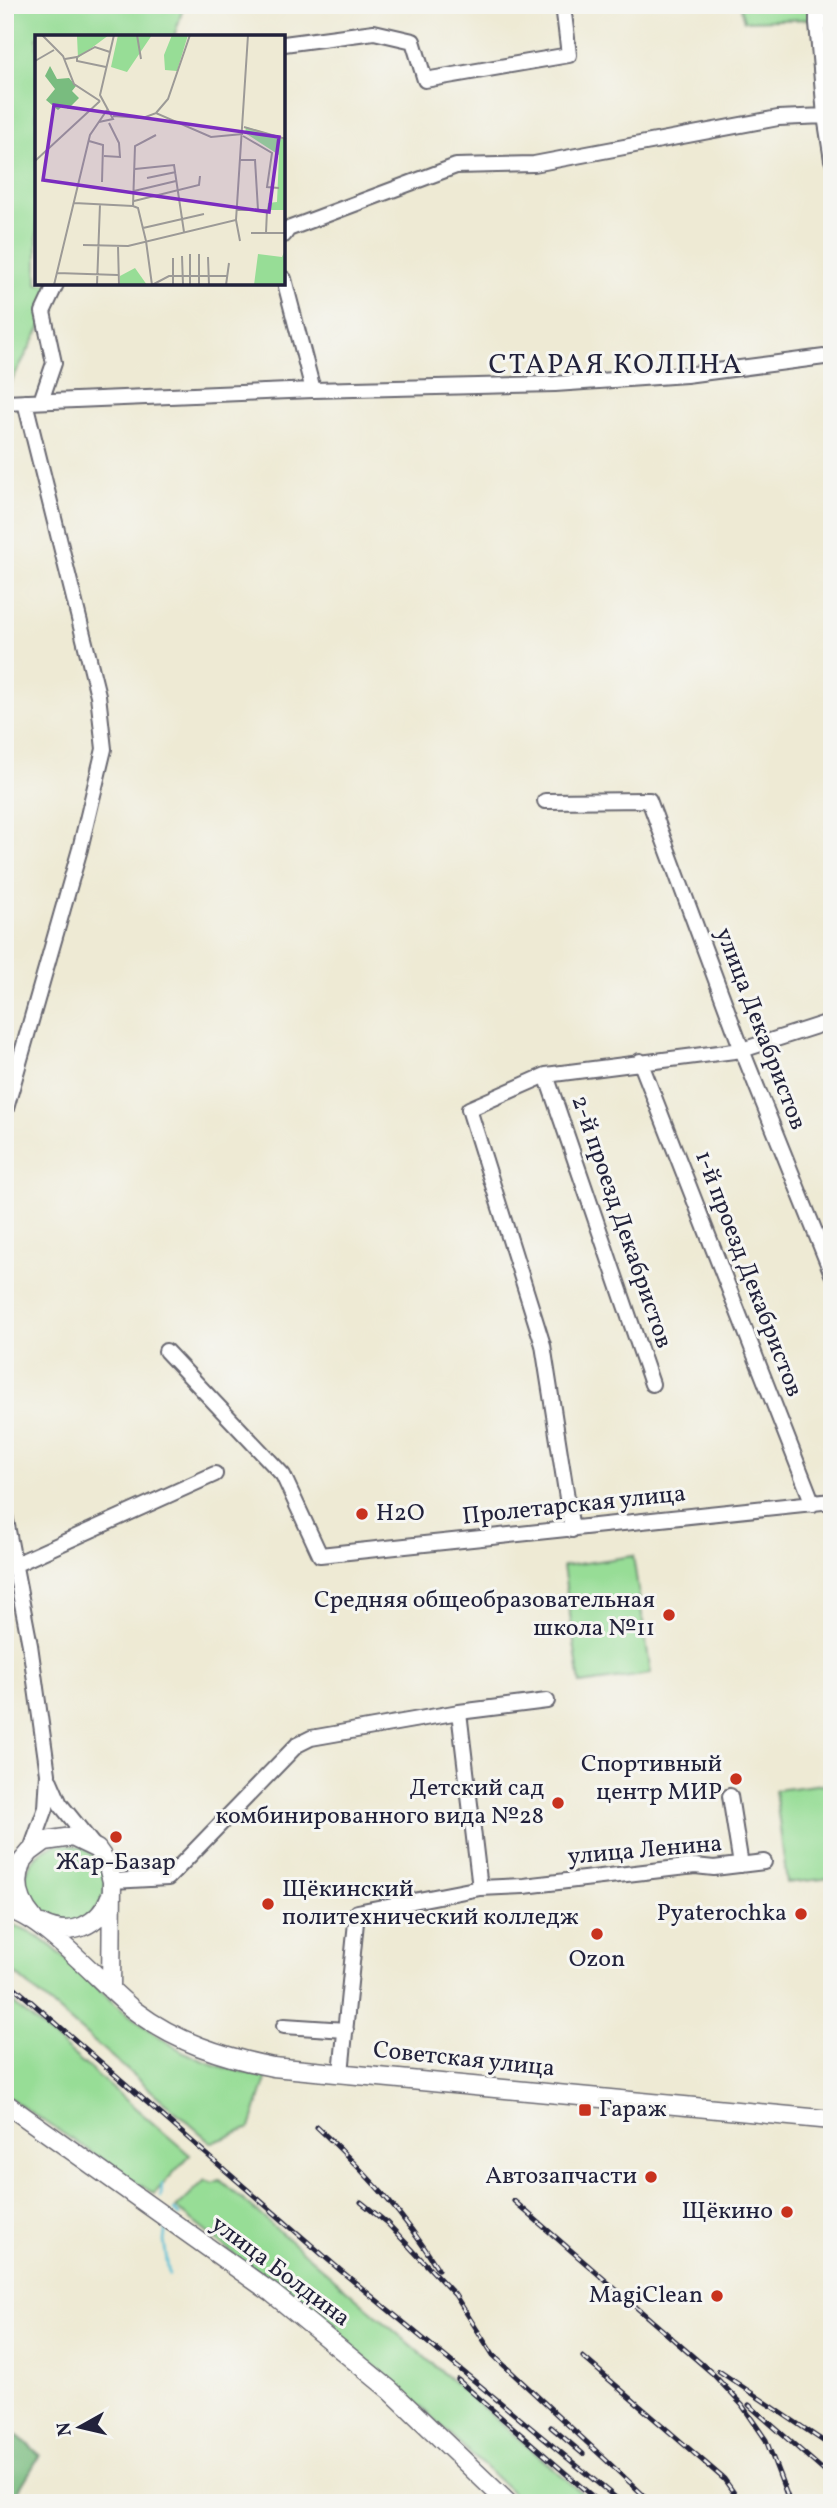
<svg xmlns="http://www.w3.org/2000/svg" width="837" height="2508" font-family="Vollkorn,serif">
<rect width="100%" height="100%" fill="#f6f6f2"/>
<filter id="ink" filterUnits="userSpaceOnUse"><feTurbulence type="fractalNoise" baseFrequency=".0143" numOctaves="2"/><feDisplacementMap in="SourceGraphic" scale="14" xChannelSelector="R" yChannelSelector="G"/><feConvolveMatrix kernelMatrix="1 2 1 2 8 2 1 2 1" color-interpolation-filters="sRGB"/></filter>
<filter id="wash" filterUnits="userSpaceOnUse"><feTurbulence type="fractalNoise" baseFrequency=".00686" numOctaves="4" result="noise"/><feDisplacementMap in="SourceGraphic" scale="28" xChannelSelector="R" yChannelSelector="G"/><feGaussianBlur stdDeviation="1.57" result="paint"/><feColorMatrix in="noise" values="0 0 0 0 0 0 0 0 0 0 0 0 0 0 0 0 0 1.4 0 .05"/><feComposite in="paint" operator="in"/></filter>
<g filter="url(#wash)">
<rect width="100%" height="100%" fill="#eeead4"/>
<path fill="#97dd96" stroke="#5c8068" stroke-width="2" d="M5,5h179l-10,32h-137v247h27l-54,100h-5z
M740,5h70l2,14 -68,2z
M633,1556l18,118 -71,10 -17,-118z
M832,1783v95l-45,5 -12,-93z
M25 1884a40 40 0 1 1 80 0a40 40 0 1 1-80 0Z
M5,1924c37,1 86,62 116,85 20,15 41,31 63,43 24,13 56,20 83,24l-17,52 -38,15 -207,-178z
M5,1996l185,159 -36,39 -149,-99z
M205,2180l8,3 7,-3 373,323h-70l-131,-123 -216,-172z"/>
<path fill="#79bc7f" stroke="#4e6f5d" stroke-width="2" d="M5,2425l35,30 -29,48h-6z"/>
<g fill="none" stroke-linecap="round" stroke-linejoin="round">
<path stroke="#5ac0d7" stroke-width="2.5" d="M161,2197l1,-13
M174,2210l6,6
M166,2226l-2,15 5,34"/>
</g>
</g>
<g filter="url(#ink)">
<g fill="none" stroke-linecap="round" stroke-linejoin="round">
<g stroke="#696871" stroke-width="18">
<path id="minor" d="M817,5v18
M832,21l-15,2 8,93 7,44
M284,44l90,-12 39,9 12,39 144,-25 -6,-50
M284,235l4,-6 168,-63 78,-2 244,-46 47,-2
M284,279l29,111
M41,401l13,-38 -11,-51 13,-28
M5,403l308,-13 242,-6 131,-9 146,-19
M545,801l104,-1 93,250 90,224
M640,1061l173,443
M546,1075l106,309
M5,1112l75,-263 24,-100 -6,-54 -73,-293
M166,1351l117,124 37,80 512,-54
M5,1515l25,130 18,129 -2,34 -16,44
M572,1530l-29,-185 -74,-236 77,-34 196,-25 90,-29
M16,1564l199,-90
M459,1712l88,-11
M50,1781l10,23 33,41
M730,1796l11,69
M112,1881l56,-3 129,-133 14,-7 148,-26 21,176
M284,2026l62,4
M341,2073l16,-161 123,-24 44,-2 171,-20 19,2 50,-6"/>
</g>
<g stroke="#696871" stroke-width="21">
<path id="major" d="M22,1864c-8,20 -3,38 11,54
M5,1882l25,-30 15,-11 27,-4 25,12 10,14 5,18 -1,109
M5,1909c35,4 98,77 130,102 41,31 88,46 138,56l559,53
M42,1924c28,14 57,2 68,-27
M5,2103l267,190 118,97 118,113"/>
</g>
<use href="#minor" stroke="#fff" stroke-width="14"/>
<use href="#major" stroke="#fff" stroke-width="18"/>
<g stroke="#22223b" stroke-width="5">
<path id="rail" d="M5,1979l335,291 282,233
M317,2127c48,45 87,86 121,142
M514,2201l198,172 30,32 24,35 24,63
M361,2202l26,21 68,72 38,60 159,148
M583,2357l141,122 17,24
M719,2371l113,76
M458,2380l142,123
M749,2405l83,73
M551,2427l32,27"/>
</g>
<use href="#rail" stroke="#f6f6f2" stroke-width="2.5" stroke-dasharray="8" stroke-linecap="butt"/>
</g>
</g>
<g fill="#c8321e" stroke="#f6f6f2" stroke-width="2.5">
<circle cx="362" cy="1514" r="7"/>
<circle cx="669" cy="1615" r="7"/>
<circle cx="736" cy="1779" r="7"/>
<circle cx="558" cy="1803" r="7"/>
<circle cx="116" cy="1837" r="7"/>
<circle cx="268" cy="1904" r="7"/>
<circle cx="801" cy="1914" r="7"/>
<circle cx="597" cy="1934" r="7"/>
<rect x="578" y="2103" width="14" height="14" rx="3.5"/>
<circle cx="651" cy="2177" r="7"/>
<circle cx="787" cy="2212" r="7"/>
<circle cx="717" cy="2296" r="7"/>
</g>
<g text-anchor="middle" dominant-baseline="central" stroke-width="6" stroke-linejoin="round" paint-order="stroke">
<g font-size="24" fill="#22223b" stroke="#f6f6f2">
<text transform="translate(760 1029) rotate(69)">улица Декабристов</text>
<text transform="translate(621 1222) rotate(71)">2-й проезд Декабристов</text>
<text transform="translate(748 1274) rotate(69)">1-й проезд Декабристов</text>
<text transform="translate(574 1506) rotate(-6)">Пролетарская улица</text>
<text transform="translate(645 1851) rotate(-5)">улица Ленина</text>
<text transform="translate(464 2060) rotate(6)">Советская улица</text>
<text transform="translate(280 2272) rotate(37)">улица Болдина</text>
</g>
<g font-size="24" fill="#22223b" stroke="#f6f6f2" text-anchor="end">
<text x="376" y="1514" text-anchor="start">Н2О</text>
<text x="655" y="1601">Средняя общеобразовательная<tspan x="655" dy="28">школа №11</tspan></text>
<text x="722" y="1765">Спортивный<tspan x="722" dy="28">центр МИР</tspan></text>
<text x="544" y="1789">Детский сад<tspan x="544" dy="28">комбинированного вида №28</tspan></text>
<text x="116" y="1863" text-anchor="middle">Жар-Базар</text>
<text x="282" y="1890" text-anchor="start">Щёкинский<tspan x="282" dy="28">политехнический колледж</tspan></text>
<text x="787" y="1914">Pyaterochka</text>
<text x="597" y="1960" text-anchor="middle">Ozon</text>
<text x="599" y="2110" text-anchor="start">Гараж</text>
<text x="637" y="2177">Автозапчасти</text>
<text x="773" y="2212">Щёкино</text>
<text x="703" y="2296">MagiClean</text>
</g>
<g font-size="28" letter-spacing="2" fill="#22223b" stroke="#f6f6f2">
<text x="616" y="365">СТАРАЯ КОЛПНА</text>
</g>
</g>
<g transform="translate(35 35)">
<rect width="250" height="250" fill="#eeead4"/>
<path d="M34,0h40l-31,23 -1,-22zM83,0h34l-25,37 -16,-5zM137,0h16l-11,36 -12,-1 -1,-15zM211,92l39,11v72h-18l1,-7 9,-1 2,-47 -34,-22zM250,215v35h-31l4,-31 24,3zM100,233l12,17h-27v-9z" fill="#97dd96"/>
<path d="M15,31l7,13 12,-1 7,8 -4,5 7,7 -11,11 -4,-4 -6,5 -12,-10 9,-11 -10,-13z" fill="#79bc7f"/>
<path fill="none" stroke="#9c9a97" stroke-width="2" d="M7,0l21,21 11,28 26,17M102,0l4,24M42,22l18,-10 15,5M30,24l12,-2v4l29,6M0,26l19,-11M121,78l12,-14 22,-64M78,81l30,2 13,-5 55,24 32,-3M64,87l14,-3 -13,-24 14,-60M209,92l42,12M208,101l29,17 -5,34 12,1M54,106l14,4 -1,37M69,121l16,1 -1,-14 -10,-20M205,125h15l3,50M0,126l65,-60M100,134l39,-4 10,67M112,143l29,-6M99,156l42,-10M99,166l65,-16 1,-9M39,168l59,3M98,171l5,2 8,33 6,44M98,171l2,-60 21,-11M202,175h30l-1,23M201,185l4,21M108,193l61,-14M216,198h35M48,210l45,1 108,-26 12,-185M83,211l1,39M155,219v31M147,221l1,29M173,222l1,28M22,238l61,2M19,250l36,-150 17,-25M62,250l3,-81M117,250l17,-9h59M138,250v-27M164,250v-31M191,250l3,-22"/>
<path fill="#7b2cbf" fill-opacity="0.15" stroke="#7b2cbf" stroke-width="3.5" d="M19,70l225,32 -10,75 -226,-32z"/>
<rect width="250" height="250" fill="none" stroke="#22223b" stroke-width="3.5"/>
</g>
<rect width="837" height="2508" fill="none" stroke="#f6f6f2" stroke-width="28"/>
<g transform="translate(80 2427) rotate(262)" stroke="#f6f6f2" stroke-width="5" paint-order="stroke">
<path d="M0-5L12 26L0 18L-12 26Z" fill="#22223b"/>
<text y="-10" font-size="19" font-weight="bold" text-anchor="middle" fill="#22223b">N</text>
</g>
</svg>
